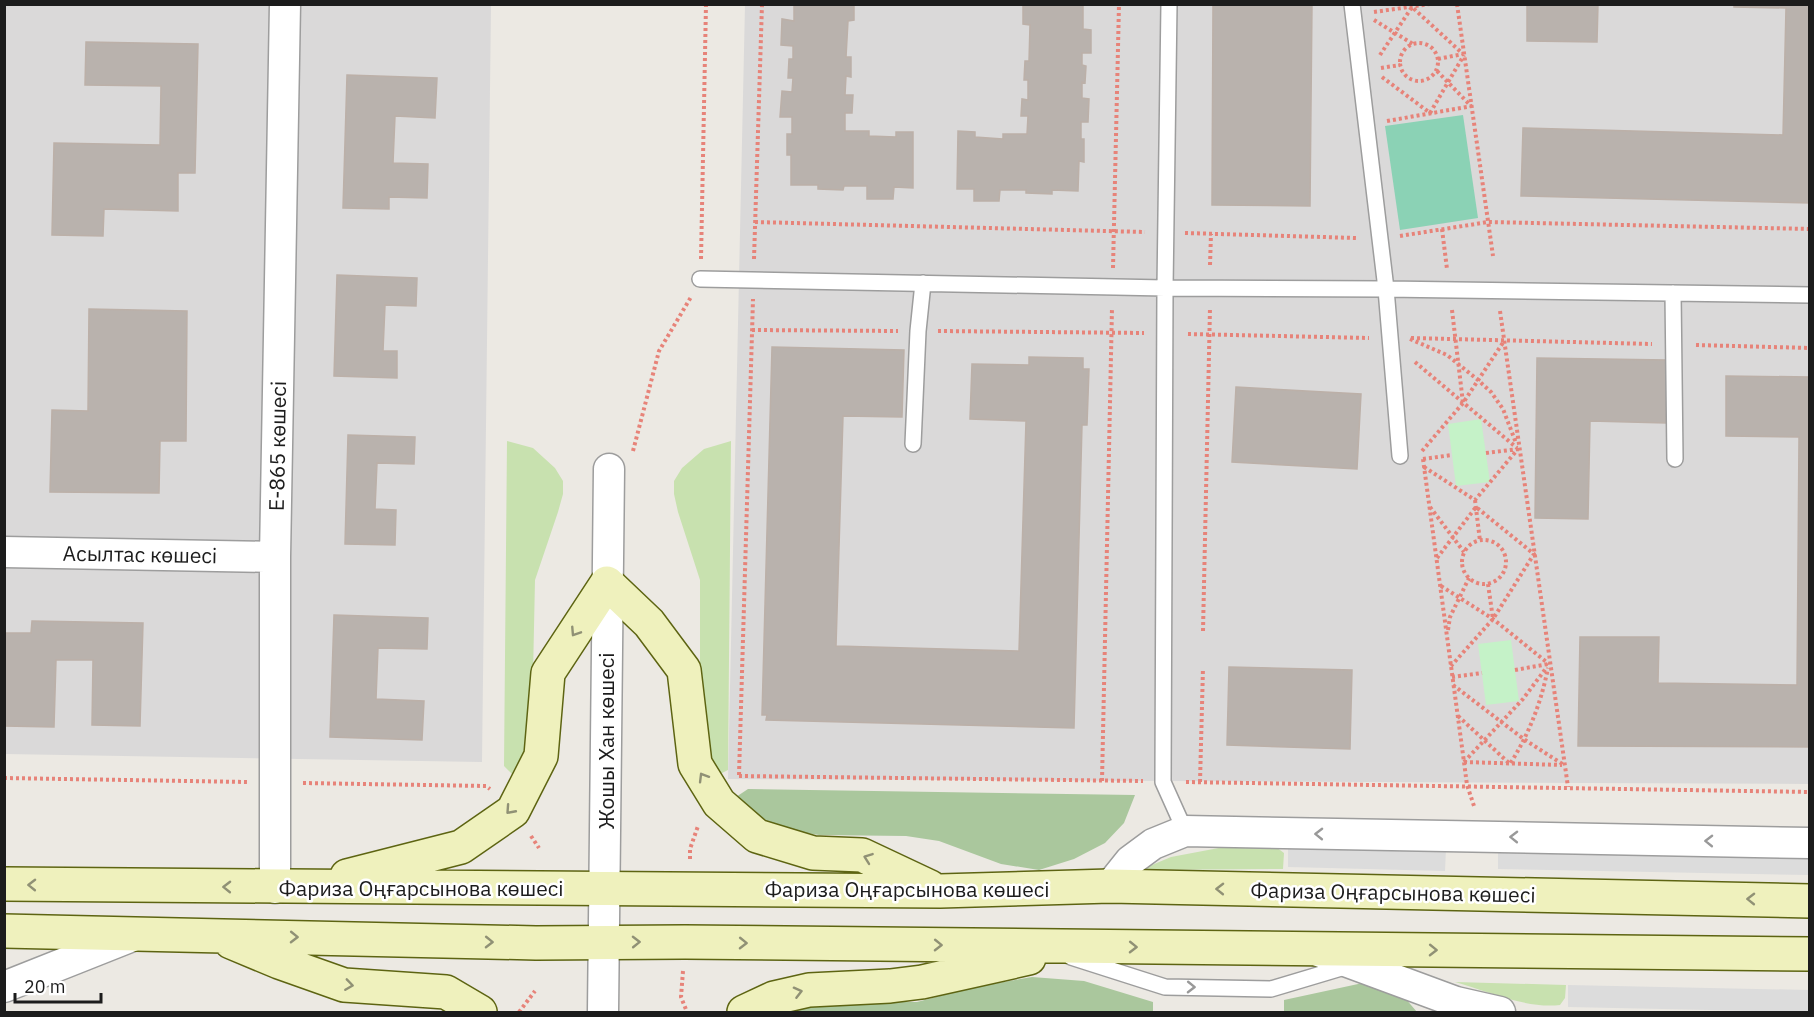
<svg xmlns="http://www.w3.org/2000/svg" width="1814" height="1017" font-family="'IBM Plex Sans',sans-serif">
<rect width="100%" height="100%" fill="#ece9e3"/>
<path fill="#dad9d9" d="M5,5h486l-9,757 -477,-8z
M745,5h1064v779l-1081,-5z"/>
<path fill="#c8e1af" d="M507,441l26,7 22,20 8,13v13l-5,18 -23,68 -3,142 -8,29 -12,23 -8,-8z
M731,441l-3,329 -8,4 -12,-23 -8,-29v-142l-22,-68 -4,-18v-13l8,-13 22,-19z
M1224,847h52l8,6 -1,16 -143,1 31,-13z
M1455,982l111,3 -1,13 -5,7c-35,4 -72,-14 -105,-23z"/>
<path fill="#aac79d" d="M748,789l387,6 -11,28 -19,20 -31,16 -35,11 -38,-6 -62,-23 -33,-5 -87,-1 -32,-5 -29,-13 -22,-20z
M1032,977l52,4 69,21v10h-382l43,-10h103l57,-15z
M1372,981l33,17 12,14h-133v-12z"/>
<path fill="#c5f2c8" d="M1481,419l9,63 -34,4 -8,-62z
M1511,640l8,61 -33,4 -8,-61z"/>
<path fill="#8bd2b5" d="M1463,115l15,103 -78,12 -15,-104z"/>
<path fill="#dcdcdc" d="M1288,845l158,4 -1,22 -157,-4z
M1498,846l311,6v23l-311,-6z
M1568,985l241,5v22l-241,-5z"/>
<path fill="#b9b2ad" stroke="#bcb0a8" stroke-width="1.5" d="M794,4h60v16l-6,1 -2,36h5v20l-5,-1 -1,19h8l-1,18h-7v18h24v5l27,1v-5h17v56l-19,-1 -1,12h-26v-13h-23l-1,4 -25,-1v-4h-27v-30h-4v-21h5v-17h-12l2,-26 10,1 1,-14h-5l1,-19h4v-13l-12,-1 1,-26 12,2z
M1023,4h60v25l8,1v23h-9v12l4,1 -1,17 -3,-1v16l7,1 -1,23h-7v17h3v23l-5,-1 -1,30 -26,-1v4l-26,-1v-3h-26l-1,11h-25v-12h-17l1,-58 17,1v5l28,2v-5h24l1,-18h-7l1,-17 6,1v-20h-4l1,-19h4l1,-36 -7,-1z
M1213,4h99l-2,202 -98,-1z
M1527,4h71l-1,38 -70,-1z
M1734,4h76v199l-289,-7 2,-68 260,7 3,-127 -52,-1z
M86,42l112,2 -3,129h-17v38l-74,-2 -1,27 -51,-1 2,-92 106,2 1,-59 -76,-1z
M347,75l90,3 -2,40 -40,-2 -2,47 35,1 -1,34 -38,-1v12l-46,-1z
M337,275l80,3 -1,28 -31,-1 -2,46h14v27l-63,-2z
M89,309l98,2 -1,130h-26l-1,52 -109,-1 2,-82 36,1z
M772,347l132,3 -2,67 -59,-1 -7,230 183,5 7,-230 -56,-2 2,-55 57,1v-8l54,1v11h6l-2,56h-5l-8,303 -308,-8 1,-5h-5z
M1537,358l130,2 -1,63 -76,-2 -2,98 -53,-1z
M1726,376l84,1v370l-232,-1 2,-109h79l-1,46 139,2 2,-248 -73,-1z
M1236,387l125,7 -4,75 -125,-7z
M348,435l67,2 -1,27 -37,-1 -2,46 21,1 -1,35 -50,-1z
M334,615l94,3 -1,31 -49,-1 -2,51 48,2 -2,39 -92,-3z
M32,621l111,2 -3,103 -48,-1 1,-65h-37l-2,67 -50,-1v-93h27z
M1229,667l123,3 -2,79 -123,-4z"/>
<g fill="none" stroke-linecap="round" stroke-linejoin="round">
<g stroke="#9d9d9d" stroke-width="18">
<path id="lane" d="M1169,4l-4,284 -2,494 22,49
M1352,4l34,285 14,167
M700,279l465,9 221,1 424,6
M1673,293l2,166
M913,444l5,-113 5,-48
M1071,957l94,30 106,2 77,-23"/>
</g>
<g stroke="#9d9d9d" stroke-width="33">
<path id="street" d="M4,552l271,5
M1110,886l20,-25 23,-17 32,-13 625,12
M275,888v-331l10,-553
M1318,951l138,51 44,10
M4,987l131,-52
M603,1012l6,-543"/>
</g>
<g stroke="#5d6412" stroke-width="36">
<path id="secondary" d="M347,876l114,-29 52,-36 28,-55 7,-83 59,-90 42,40 35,47 11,94 24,39 38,33 56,17 49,2 68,32
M4,884l936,7 170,-5 700,15
M4,931l532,12 149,-1 1125,12
M231,942l48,20 65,23 102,7 34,20
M744,1012l30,-14 35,-8 81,-4 32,-4 107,-24"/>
</g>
<path stroke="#e78379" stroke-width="4" stroke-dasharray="3 3" stroke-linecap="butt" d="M1457,4l36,252
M1374,12l56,-8
M1374,20l39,24
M1400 62a19 19 0 1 1 38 0a19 19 0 1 1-38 0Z
M1380,55l32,-48 51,47
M1438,59l25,-5
M1381,68l19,-3
M1437,71l34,35
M1382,77l48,36 34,-58
M1387,121l85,-15
M755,222l390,10
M1442,229l5,40
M1185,233l171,5
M1400,236l88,-14 322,7
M701,259l5,-255
M754,259l8,-255
M1210,265l1,-31
M1113,268l6,-264
M1452,310l11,93
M1500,311l68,476
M752,330l146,1
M938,331l206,2
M1188,334l181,4
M1411,338l241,6
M1410,339l37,16 31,25 13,12 12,17 13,34
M1696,345l114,3
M1415,362l102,86
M633,451l26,-100 32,-54
M1422,451l41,-48 41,-62
M1486,453l32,-4
M1423,459l41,303 3,23 7,21
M1423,459l29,-4
M1424,467l51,33 43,-51
M1475,500l5,41
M1430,507l34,45
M1462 562a22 22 0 1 1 44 0a22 22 0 1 1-44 0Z
M1437,558l39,-51 58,47 -41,65 -42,47
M1488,584l5,35
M1441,586l52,33 56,45
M1448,630l2,-13 19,-39
M1203,631l7,-323
M1515,670l33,-6
M1452,677l30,-4
M1453,685l72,55 39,25
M1458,716l52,48c19,-30 31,-61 38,-96
M1464,762l59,-63 24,-32
M1464,762l98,3
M739,775l14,-476
M739,776l404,5
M4,778l244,4
M1102,781l10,-473
M1186,782l624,10
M1200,782l3,-114
M303,783l183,3 4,3
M531,836l8,12
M690,859v-10l8,-23
M683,971l-2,26 6,15
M519,1012l16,-21"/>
<use href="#lane" stroke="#fff" stroke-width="15"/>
<use href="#street" stroke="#fff" stroke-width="30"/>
<use href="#secondary" stroke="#eff1bd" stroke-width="33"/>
</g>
<defs><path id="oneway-chevron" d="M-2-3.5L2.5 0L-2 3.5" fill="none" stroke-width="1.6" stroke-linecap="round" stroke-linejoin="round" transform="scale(1.5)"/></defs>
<g stroke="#909175">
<use href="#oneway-chevron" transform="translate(575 632) rotate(123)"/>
<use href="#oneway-chevron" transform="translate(703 777) rotate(-121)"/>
<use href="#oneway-chevron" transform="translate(510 810) rotate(132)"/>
<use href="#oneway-chevron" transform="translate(868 858) rotate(-160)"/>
<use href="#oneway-chevron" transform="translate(32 885) rotate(-179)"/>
<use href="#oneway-chevron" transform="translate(227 887) rotate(-179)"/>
<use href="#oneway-chevron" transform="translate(1220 889) rotate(-179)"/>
<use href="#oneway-chevron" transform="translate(1751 899) rotate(-179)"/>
<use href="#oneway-chevron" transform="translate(294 937) rotate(1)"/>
<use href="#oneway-chevron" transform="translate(489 942) rotate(1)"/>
<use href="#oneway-chevron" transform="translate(636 942) rotate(-1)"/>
<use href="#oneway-chevron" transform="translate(743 943) rotate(1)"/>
<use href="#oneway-chevron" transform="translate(938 945) rotate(1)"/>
<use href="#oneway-chevron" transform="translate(1133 947) rotate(1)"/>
<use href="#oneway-chevron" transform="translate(1433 950) rotate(1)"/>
<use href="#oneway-chevron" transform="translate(349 985) rotate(8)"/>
<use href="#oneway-chevron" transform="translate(798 992) rotate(-14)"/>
</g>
<g stroke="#999">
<use href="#oneway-chevron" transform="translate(1319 834) rotate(-179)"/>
<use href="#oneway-chevron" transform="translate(1514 837) rotate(-179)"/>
<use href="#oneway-chevron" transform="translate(1709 841) rotate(-179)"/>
<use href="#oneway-chevron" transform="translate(1191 987) rotate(1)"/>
</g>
<g text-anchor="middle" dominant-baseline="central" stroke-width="5" stroke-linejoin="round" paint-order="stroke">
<g font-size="21" fill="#1c1c1c" stroke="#fff">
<text transform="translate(277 446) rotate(-89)">Е-865 көшесі</text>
<text transform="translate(140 554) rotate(1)">Асылтас көшесі</text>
<text transform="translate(606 741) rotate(-90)">Жошы Хан көшесі</text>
<text x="421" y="888">Фариза Оңғарсынова көшесі</text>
<text x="907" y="889">Фариза Оңғарсынова көшесі</text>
<text transform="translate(1393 892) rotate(1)">Фариза Оңғарсынова көшесі</text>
</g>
</g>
<rect width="1814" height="1017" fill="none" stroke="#1c1c1c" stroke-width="12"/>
<path d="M15 993v9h86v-9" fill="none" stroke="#1c1c1c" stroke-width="3"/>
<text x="24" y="993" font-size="18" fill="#1c1c1c" stroke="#ffffff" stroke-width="4.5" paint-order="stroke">20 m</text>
</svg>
